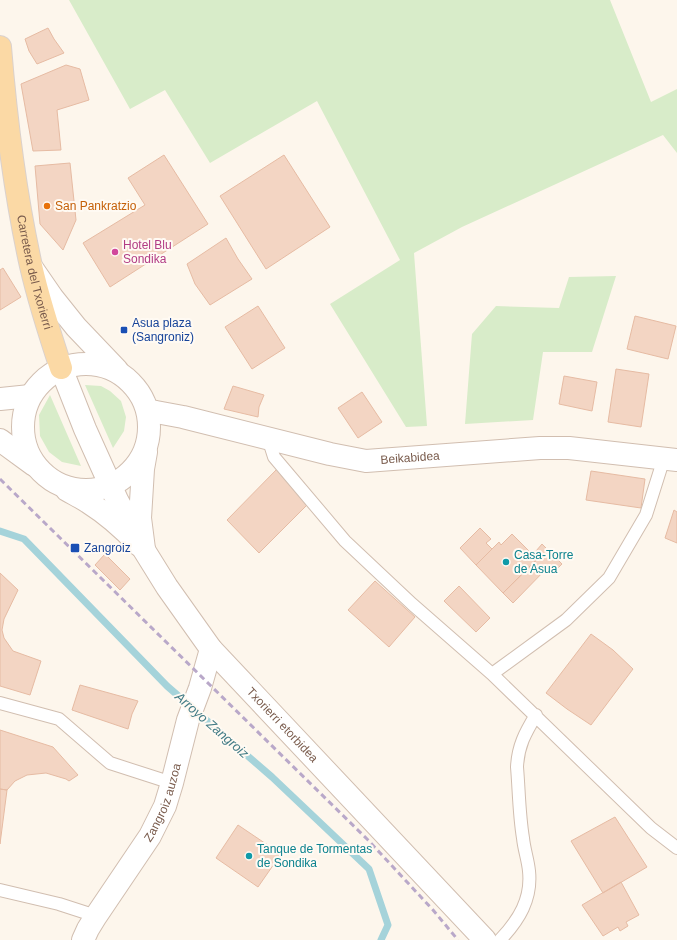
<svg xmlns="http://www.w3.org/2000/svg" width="677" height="940" font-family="Helvetica,sans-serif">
<rect width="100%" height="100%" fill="#fdf6ec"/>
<path fill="#d8ecc9" d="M69,0h541l41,102 26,-13v64l-14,-18 -201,92 -48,26 13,173 -21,1 -76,-123 70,-44 -83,-159 -107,62 -45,-73 -35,19z
M616,276l-24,76h-49l-10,68 -68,4 7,-90 24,-28 63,2 10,-31z
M85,385l16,1 9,5 11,10 5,16 -2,14 -11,17z
M50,395l31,71 -19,-4 -13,-10 -9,-16 -1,-21z"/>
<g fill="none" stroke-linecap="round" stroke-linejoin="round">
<path stroke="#a5d3da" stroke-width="7" d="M0,531l24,8 143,147 105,91 97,92 19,56 -7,15"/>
</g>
<path fill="#f3d5c3" stroke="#e6bba3" d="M48,28l6,11 10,14 -27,11 -8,-13 -4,-12z
M66,65l14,4 9,31 -32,10 4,40 -28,1 -12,-67z
M164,155l44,69 -98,63 -27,-44 62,-38 -17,-27z
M284,155l46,72 -64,42 -46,-73z
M70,163l6,57 -13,30 -23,-26 -5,-58z
M226,238l12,21 14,20 -42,26 -15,-21 -8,-20z
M3,268l18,29 -21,13v-40z
M258,306l27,42 -33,21 -27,-42z
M635,316l41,10 -8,33 -41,-10z
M616,369l33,5 -8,53 -33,-5z
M564,376l33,6 -5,29 -33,-7z
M233,386l31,9 -5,12 -1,10 -34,-8z
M362,392l20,30 -24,16 -20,-30z
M278,468l33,33 -52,52 -32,-33z
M591,471l54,8 -4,29 -55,-8z
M674,510l3,2v31l-12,-5z
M480,528l11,11 -5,4 6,6 -16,16 -16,-17z
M512,534l25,25 -34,34 -27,-28 23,-23 2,3z
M542,544l20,20 -7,7 -6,-5 -36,37 -10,-10 38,-37 -5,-5z
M105,554l25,25 -10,11 -25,-25z
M0,573l18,17 -14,29 -2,11 2,8 9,13 28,10 -11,34 -30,-9z
M375,581l40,36 -26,30 -41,-37z
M459,586l31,32 -14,14 -32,-31z
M591,634l22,16 20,19 -42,56 -24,-16 -21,-16z
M80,685l58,16 -6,13 -4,15 -56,-19z
M0,730l53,17 25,28 -9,6 -3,-2 -20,-6 -19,2 -12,6 -8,9 -7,-1z
M0,789l7,1 -7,54z
M615,817l32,50 -44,26 -32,-52z
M238,825l43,29 -23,33 -42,-29z
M621,882l18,33 -13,7 2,4 -8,5 -2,-4 -15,9 -21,-31z"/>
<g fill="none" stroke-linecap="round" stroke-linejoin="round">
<g stroke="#d1beb0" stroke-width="14">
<path id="service" d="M268,438l6,19 71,84 67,63 80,70 159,154 26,20
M492,674l74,-54 43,-42 37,-63 18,-57
M0,703l59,16 51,44 62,20
M0,890l59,14 37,12
M500,940c19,-20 32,-41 29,-69 -1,-11 -5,-22 -6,-33 -4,-24 -4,-48 -6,-71 1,-21 8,-34 19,-52"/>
</g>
<g stroke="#d1beb0" stroke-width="24">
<g id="minor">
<path d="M32,268l20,29 24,30 41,43"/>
<circle cx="86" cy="427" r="63"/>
<path d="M0,399l30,-3"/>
<path id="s1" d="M148,411l8,1 27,5 147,37 36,7 174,-13h29l108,12"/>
<path d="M0,440l34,25"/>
<path d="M67,490c7,4 15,8 21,12 19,12 36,27 51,43"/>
<path d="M144,549l-4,-31 3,-49 3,-17"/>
<path id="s2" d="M83,940l5,-11 8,-13 54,-80 15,-30 7,-23 16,-63 12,-32 11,-39"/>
</g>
</g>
<g stroke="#d1beb0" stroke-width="24">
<g id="tertiary">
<path id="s3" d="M61,368l24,61 32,71 27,50 23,37 44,62 274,291"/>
</g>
</g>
<g stroke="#dad1cd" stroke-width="24">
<g id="primary">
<path id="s4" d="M0,47c6,74 15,147 31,219 8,35 19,69 30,102"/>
</g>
</g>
<use href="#service" stroke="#fff" stroke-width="12"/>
<use href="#minor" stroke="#fff" stroke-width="22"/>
<use href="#tertiary" stroke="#fff" stroke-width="22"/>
<use href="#primary" stroke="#fbd9a5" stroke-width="22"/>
<path stroke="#b9a8c9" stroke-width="3" stroke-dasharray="6 4" stroke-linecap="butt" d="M0,479l368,361 65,70 25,30"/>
</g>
<circle fill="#e8710a" stroke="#fffaf3" stroke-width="1.5" cx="47" cy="206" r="4"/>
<circle fill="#d1479c" stroke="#fffaf3" stroke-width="1.5" cx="115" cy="252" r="4"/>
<g fill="#1a4fb4" stroke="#fffaf3" stroke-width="1.5">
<rect x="120" y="326" width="8" height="8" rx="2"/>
<rect x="70" y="543" width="10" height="10" rx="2"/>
</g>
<g fill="#0f9aa8" stroke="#fffaf3" stroke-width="1.5">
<circle cx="506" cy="562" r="4"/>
<circle cx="249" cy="856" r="4"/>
</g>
<g text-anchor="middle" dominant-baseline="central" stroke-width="4" stroke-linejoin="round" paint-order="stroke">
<g font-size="12" fill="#c56008" stroke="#fffaf3" text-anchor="start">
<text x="55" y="206">San Pankratzio</text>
</g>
<g font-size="12" fill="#b23c85" stroke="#fffaf3" text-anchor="start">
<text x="123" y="245">Hotel Blu<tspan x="123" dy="14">Sondika</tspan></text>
</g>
<g font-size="12" fill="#7a5c4d" stroke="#fffaf3">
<text stroke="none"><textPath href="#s4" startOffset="228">Carretera del Txorierri</textPath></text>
<text stroke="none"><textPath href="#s1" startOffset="268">Beikabidea</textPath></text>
<text stroke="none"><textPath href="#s3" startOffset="424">Txorierri etorbidea</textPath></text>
<text stroke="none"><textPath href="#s2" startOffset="160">Zangroiz auzoa</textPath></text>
</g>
<g font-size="12" fill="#164399" stroke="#fffaf3" text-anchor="start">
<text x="132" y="323">Asua plaza<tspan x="132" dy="14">(Sangroniz)</tspan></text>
<text x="84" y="548">Zangroiz</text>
</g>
<g font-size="12" fill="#0d838f" stroke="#fffaf3" text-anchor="start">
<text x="514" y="555">Casa-Torre<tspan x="514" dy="14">de Asua</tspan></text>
<text x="257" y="849">Tanque de Tormentas<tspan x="257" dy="14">de Sondika</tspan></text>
</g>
<g font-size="13" font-style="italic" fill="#437c86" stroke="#fffaf3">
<text transform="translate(212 725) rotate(41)">Arroyo Zangroiz</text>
</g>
</g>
</svg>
